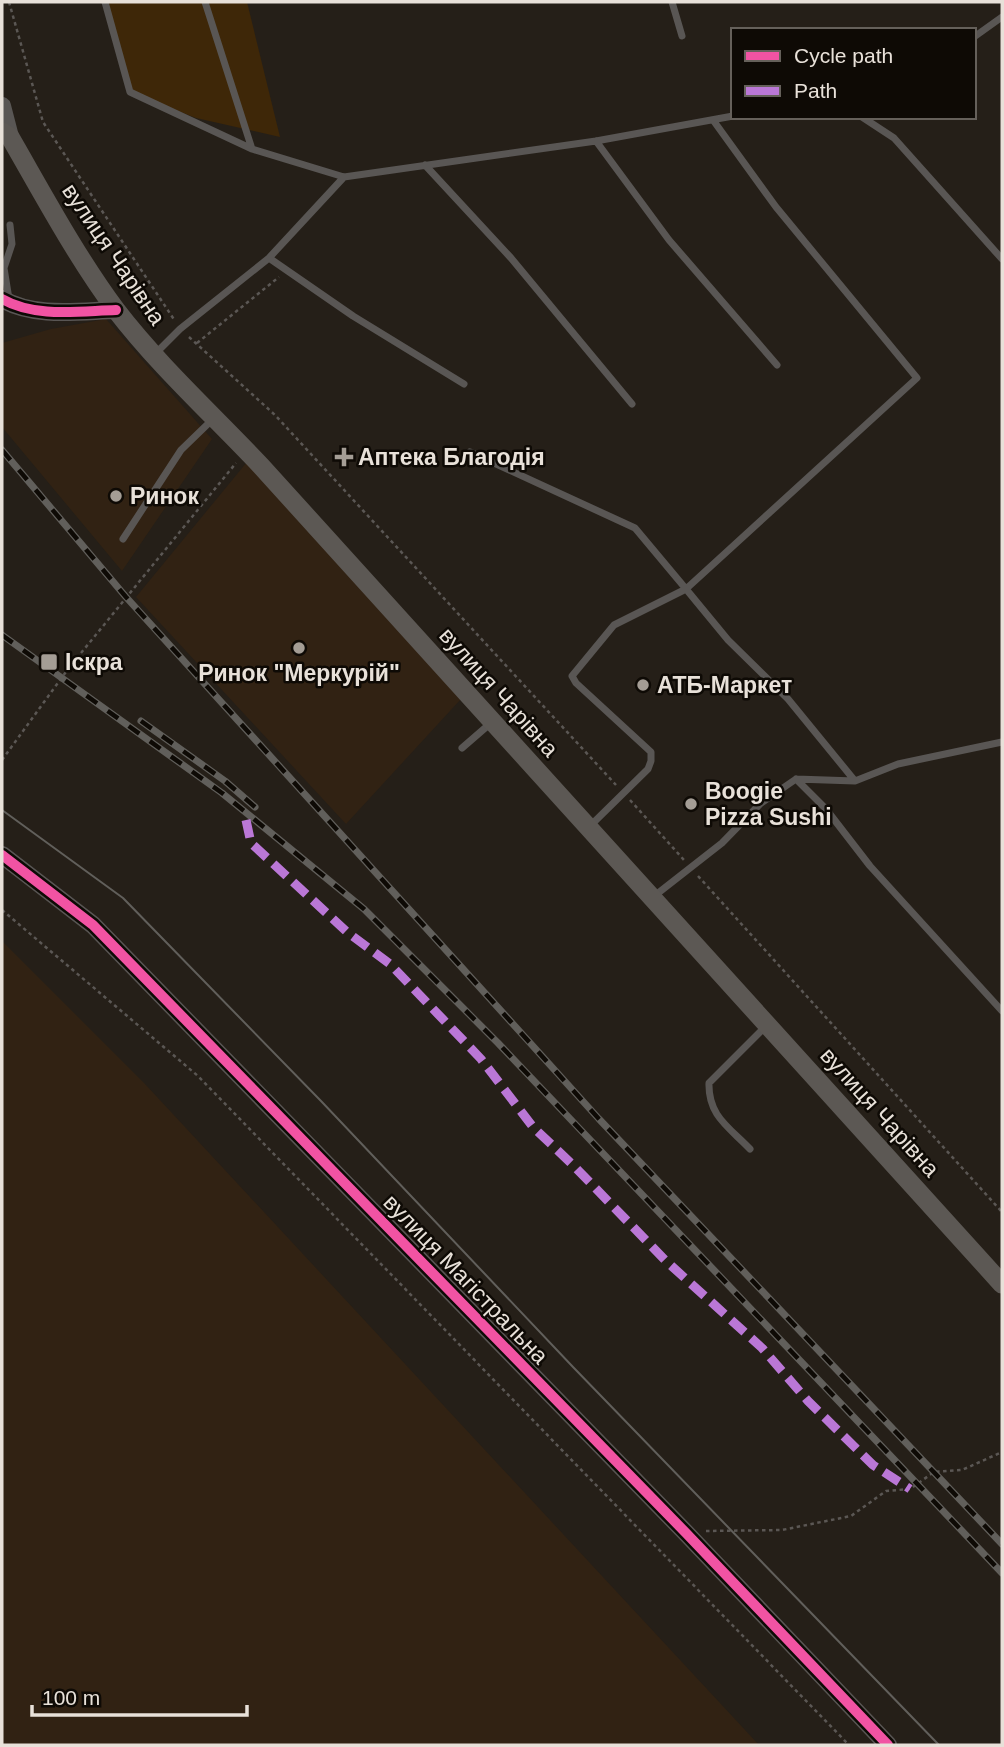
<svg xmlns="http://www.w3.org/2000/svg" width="1004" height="1747" font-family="Helvetica,sans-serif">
<rect width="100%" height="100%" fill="#251f18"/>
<path fill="#312213" d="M106,319l106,120 -90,132 -120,-144v-84l49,-14z
M247,462l214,237 -115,125 -210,-227z
M2,941l143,143 614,661h-757z"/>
<path fill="#3e2708" d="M108,2h139l33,135 -84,-19 -66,-26z"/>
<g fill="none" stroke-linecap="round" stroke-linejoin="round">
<path stroke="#5b5754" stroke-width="2.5" stroke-dasharray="3.5 3.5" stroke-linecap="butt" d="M9,2l34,120 132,199
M189,337l86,78 341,370
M197,343l82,-66
M2,760l66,-91 168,-206
M630,800l54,60
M698,876l304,336
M2,910l196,166 651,669
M706,1531l76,-1 69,-14 35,-25 24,-2 24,-17 28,-2 40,-18"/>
<path stroke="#595654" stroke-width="7" d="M105,2l25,90 122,57
M205,2l47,147 92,28 252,-36 137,-25
M672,2l10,34
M974,37l28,-20
M862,117l32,21 108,121
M596,141l73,99 108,125
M425,165l86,93 121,146
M269,258l84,58 111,68
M9,299l-5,-31 8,-24 -2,-19
M156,353l24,-24 89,-71 75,-81
M470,452l165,76 51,61 -72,36 -42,51 4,7 75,69v9l-3,8 -59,58
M123,539l58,-89 33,-32
M462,748l30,-26
M796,779l30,30 44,57 132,145
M855,781l43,-17 104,-22
M653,897l69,-54 38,-39 36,-25 59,2 -67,-82 -60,-59 -42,-51 231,-211 -141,-171 -63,-87
M750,1149c-21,-22 -42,-33 -41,-66l58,-58"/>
<path stroke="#595654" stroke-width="18" d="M2,106l8,31
M2,299c33,19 77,12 114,11
M2,855l91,70 593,608 202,212"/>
<path stroke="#5c5854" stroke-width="19" d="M2,132l8,5c34,59 66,119 106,173 43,56 97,105 145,156l741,818"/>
<path stroke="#615f5b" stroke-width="2" d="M2,810l121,88 198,203 252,266 366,378"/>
<g stroke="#615f5b" stroke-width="7">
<path id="rail" d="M2,450l124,147 473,522 403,425
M2,635l220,158 142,116 134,134 504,530
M141,721l84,60 30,26"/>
</g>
<use href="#rail" stroke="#0e0a05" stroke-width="4.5" stroke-dasharray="13" stroke-linecap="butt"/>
<path stroke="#ba77d6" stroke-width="9" stroke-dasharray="18 9" stroke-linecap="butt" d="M246,820l5,23 96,89 43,32 91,95 52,68 41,39 92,95 96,87 46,53 65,64 37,24"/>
<g stroke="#0e0a05" stroke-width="15">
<path id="cycleway" d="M2,299c33,19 77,12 114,11
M2,855l91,70 593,608 202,212"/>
</g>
<use href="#cycleway" stroke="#f153a3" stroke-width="10"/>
</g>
<g fill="#a49d95" stroke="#0e0a05" stroke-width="2.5">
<path d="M340.5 446.5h7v7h7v7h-7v7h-7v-7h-7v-7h7z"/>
<circle cx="116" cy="496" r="7"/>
<circle cx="299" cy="648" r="7"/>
<rect x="40" y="653" width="18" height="18" rx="3.5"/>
<circle cx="643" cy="685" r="7"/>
<circle cx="691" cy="804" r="7"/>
</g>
<g text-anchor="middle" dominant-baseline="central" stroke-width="5" stroke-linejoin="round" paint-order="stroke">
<g font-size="23" fill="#e8e1d9" stroke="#0e0a05">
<text transform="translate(114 254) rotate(56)">вулиця Чарівна</text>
<text transform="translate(499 692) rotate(48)">вулиця Чарівна</text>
<text transform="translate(880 1112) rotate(48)">вулиця Чарівна</text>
<text transform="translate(466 1279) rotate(46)">вулиця Магістральна</text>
</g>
<g font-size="23" font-weight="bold" fill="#e8e1d9" stroke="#0e0a05" text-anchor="start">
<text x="358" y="457">Аптека Благодія</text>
<text x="130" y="496">Ринок</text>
<text x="65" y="662">Іскра</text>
<text x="299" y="673" text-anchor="middle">Ринок "Меркурій"</text>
<text x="657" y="685">АТБ-Маркет</text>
<text x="705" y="791">Boogie<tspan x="705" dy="26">Pizza Sushi</tspan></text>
</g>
</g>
<rect width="1004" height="1747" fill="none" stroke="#e8e1d9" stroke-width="7"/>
<rect x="731" y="28" width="245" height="91" fill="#0e0a05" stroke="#65605a" stroke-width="2"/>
<rect x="745" y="51" width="35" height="10" fill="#f153a3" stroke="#65605a" stroke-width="2"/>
<text x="794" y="63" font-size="21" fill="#e8e1d9">Cycle path</text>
<rect x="745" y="86" width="35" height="10" fill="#ba77d6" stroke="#65605a" stroke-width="2"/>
<text x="794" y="98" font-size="21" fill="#e8e1d9">Path</text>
<path d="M32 1705v10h215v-10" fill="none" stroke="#e8e1d9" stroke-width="3.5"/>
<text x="42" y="1705" font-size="21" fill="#e8e1d9" stroke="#0e0a05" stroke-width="5" paint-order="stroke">100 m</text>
</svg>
